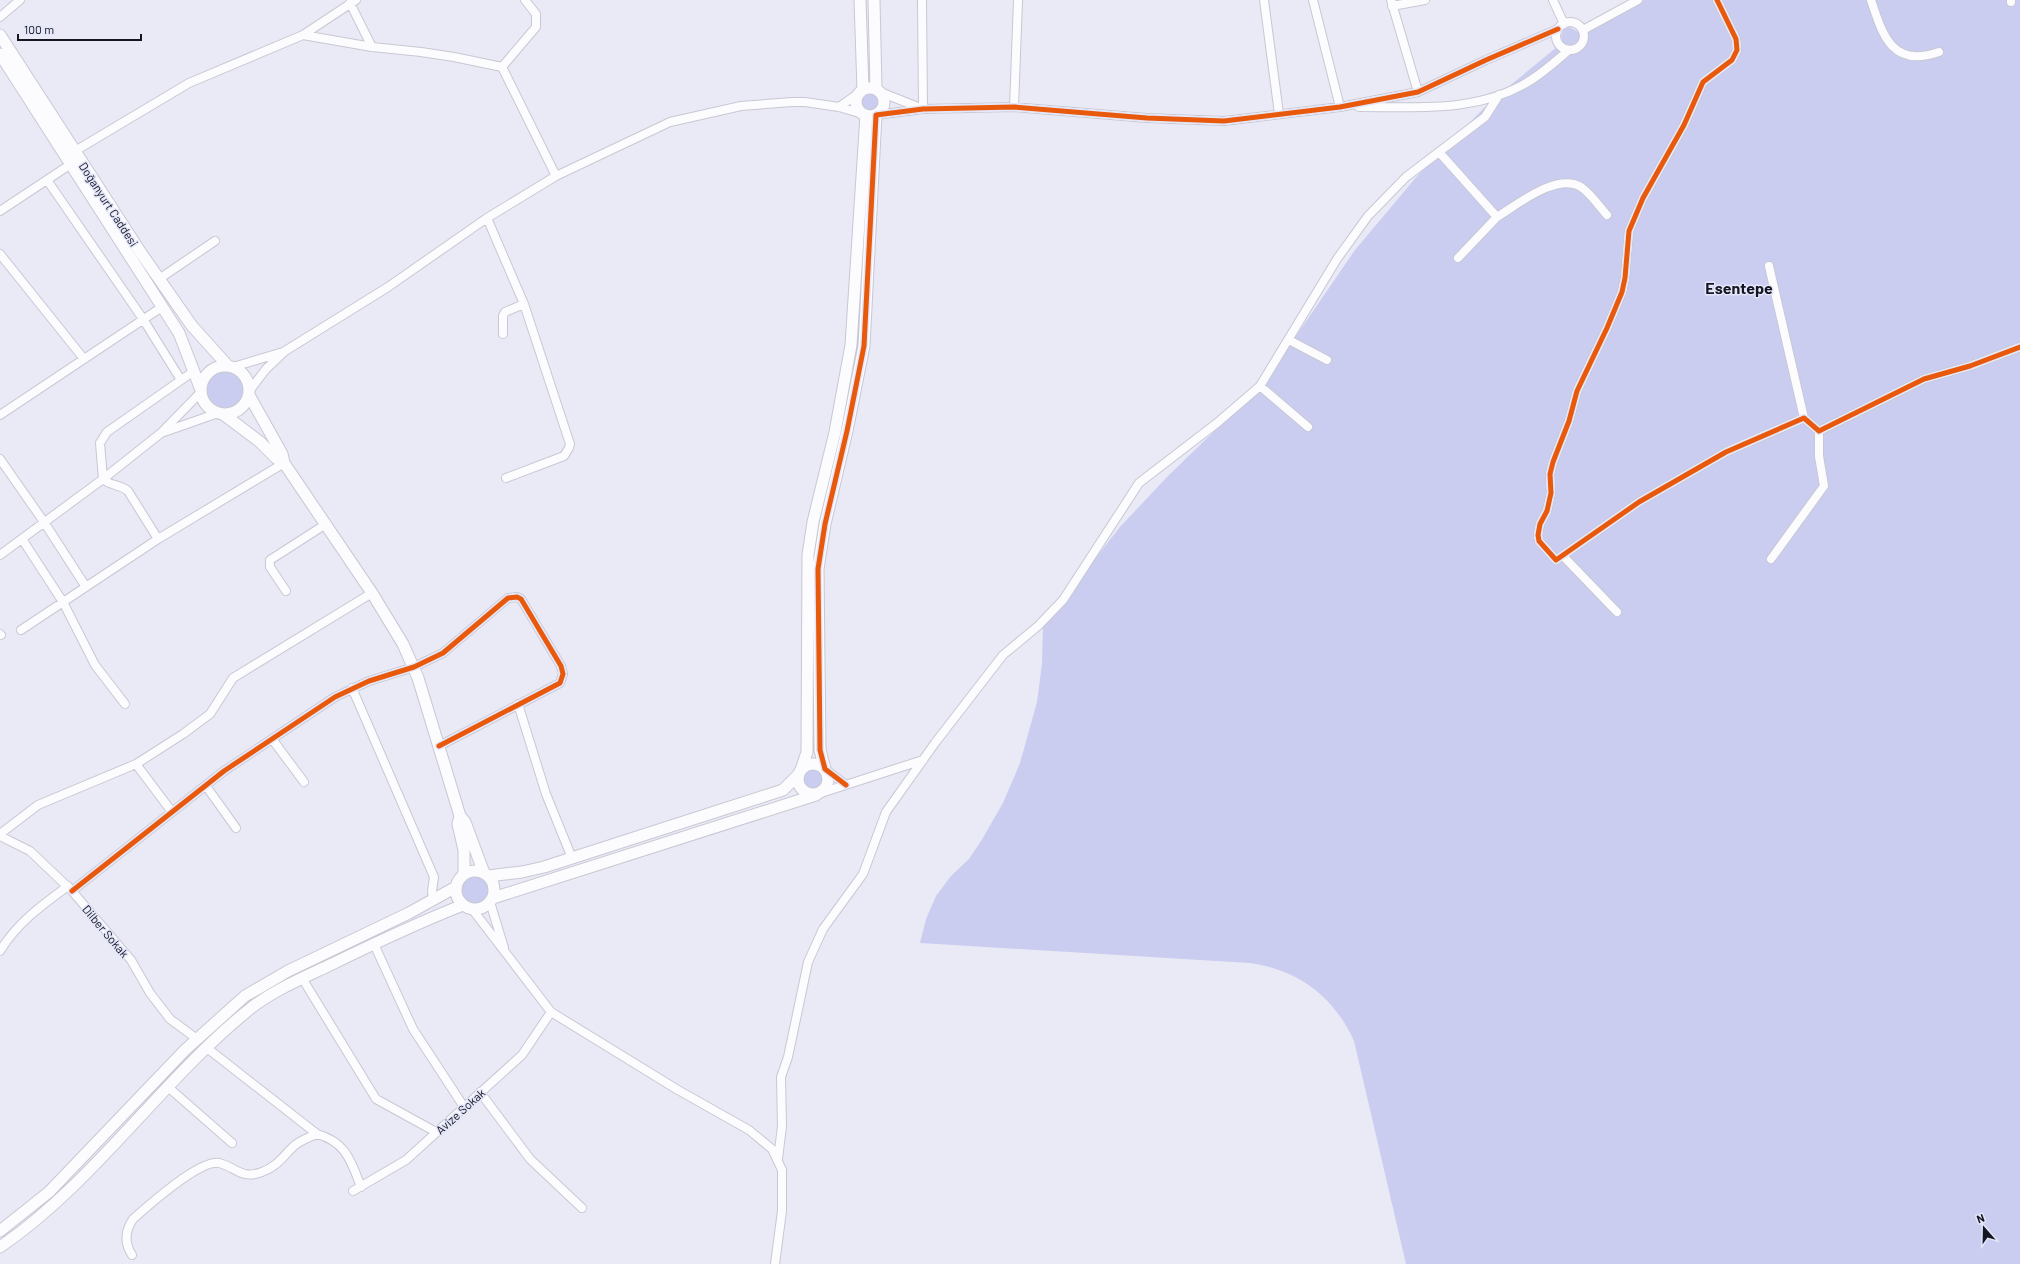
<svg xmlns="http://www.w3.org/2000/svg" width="2020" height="1264" font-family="Barlow,sans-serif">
<rect width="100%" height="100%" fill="#e9eaf5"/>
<path fill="#cacdf0" d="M1635,0h385v1264h-614l-52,-223c-20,-45 -57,-72 -105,-78l-329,-20 6,-24 10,-23 15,-20 18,-17 12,-18 22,-38 17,-40 17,-61 5,-38 1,-39 77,-98 48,-51 64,-62 53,-62 70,-102 63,-75 72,-73 73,-60 -2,-6 3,-7 6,-2 8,5z
M859 102a11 11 0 1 1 22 0a11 11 0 1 1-22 0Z
M205 390a20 20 0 1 1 40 0a20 20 0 1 1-40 0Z
M800 779a13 13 0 1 1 26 0a13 13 0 1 1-26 0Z
M462 890a13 13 0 1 1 26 0a13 13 0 1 1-26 0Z"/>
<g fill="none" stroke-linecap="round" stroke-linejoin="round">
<g stroke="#c7c8d3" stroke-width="10">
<path id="street" d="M1264,0l15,114
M1313,0l27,107
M1391,0l27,92
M1553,0l11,24
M1717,0l19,39 1,11 -5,10 -29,22 -19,43 -41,73 -14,33 -4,47 -3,14 -15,36 -30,63 -8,30 -16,41 -3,12 1,19 -4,18 -7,13 -2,11 1,6 17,19 83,-58 87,-50 78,-34 15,13 105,-52 46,-13 50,-19
M1871,0c12,37 22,68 68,52
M2011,2v-2
M350,3l22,44
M1392,6l33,-6
M0,17l20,-17
M1556 36a14 14 0 1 1 28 0a14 14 0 1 1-28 0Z
M1583,30l55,-30
M303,35l69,12 49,5 33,5 48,10
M502,67l54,109
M502,67l34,-40v-13l-11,-14
M880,92l43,17 -1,-109
M839,107l20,-14
M1014,107l4,-107
M1359,107c59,0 120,6 172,-27 13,-8 26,-20 38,-30
M876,115l47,-6 91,-2 133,11 77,3 116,-14 78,-15 68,-32 72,-31
M75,151l114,-68 114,-48 53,-35
M1439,152l58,65 -39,41
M47,180l96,139 38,61
M0,211l71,-47
M1497,217c20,-12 60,-45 84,-30 10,7 18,19 26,28
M487,218l37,86 46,140 -1,4 -5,8 -58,22
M0,254l84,105
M1769,266l35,152
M159,279l56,-38
M503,334v-18l2,-4 19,-8
M1289,340l38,20
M233,367l50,-15
M1260,386l48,41
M250,390l16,-21 19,-18 103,-64 99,-69 69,-42 114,-54 71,-16 51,-4h13l34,5 27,8
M0,415l162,-108
M164,432l54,-19
M0,459l44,63 42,65
M22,539l41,63 32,63 30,39
M158,539l-30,-48c-8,-7 -18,-5 -25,-12l-3,-36 7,-11 87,-61
M0,555l103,-76 58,-46 40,-41
M1563,556l54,56
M1771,559l53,-73 -5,-30v-25
M286,591l-16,-24v-7l56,-36
M21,630l137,-91 126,-76
M0,634l1,1
M352,688l82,189 -2,14 1,9
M518,704l28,90 26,64
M272,739l32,43
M136,764l36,48
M825,769l21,16
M206,786l30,42
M821,793l102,-33
M0,834l38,-29 98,-41 47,-30 27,-20 23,-36 139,-85
M0,836l30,15 42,40 59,69 19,33 20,26 27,20
M72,891l152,-120 111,-74 34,-16 45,-14 29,-14 65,-55 9,-1 4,2 40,67 2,8 -3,9 -121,63
M490,902l14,46
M472,909l79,103 127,78 71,40 23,19 10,21v41l-7,53
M374,944l39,85 51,78
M0,951c17,-28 42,-46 68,-65
M302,978l74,121 60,33
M207,1048l110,86c29,8 34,27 44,53
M168,1087l64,56
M480,1092l50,67 52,49
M778,1159l4,-33 -1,-49 7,-20 20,-95 15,-33 40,-55 23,-62 49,-69 68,-88 35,-29 25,-26 76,-117 78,-60 43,-37 77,-127 31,-43 38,-39 79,-60 14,-22
M353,1191l53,-31 116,-105 29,-43
M132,1255c-8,-12 -7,-24 1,-36 16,-14 66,-59 86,-56 17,4 22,17 43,9 15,-5 22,-17 33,-27 7,-5 14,-8 22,-11"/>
</g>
<g stroke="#c7c8d3" stroke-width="13">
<path id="secondary" d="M860,0l3,90
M874,0l2,89
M0,35l141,218 51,73 36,40
M0,54l179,279 22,57
M856 102a14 14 0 1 1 28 0a14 14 0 1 1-28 0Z
M201 390a24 24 0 1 1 48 0a24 24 0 1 1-48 0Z
M249,395l33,59 2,9 88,130 31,51 15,34 42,138 5,6 19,51
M223,414l37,28 16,16 8,5
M798 779a15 15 0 1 1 30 0a15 15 0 1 1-30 0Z
M825,769l-5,-19 -2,-181 7,-45 22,-93 17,-85 12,-231
M801,770l6,-18 1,-197 5,-33 22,-90 16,-87 15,-230
M460,816l-2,8 6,26v24
M456 890a19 19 0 1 1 38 0a19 19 0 1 1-38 0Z
M488,876l34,-4 22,-5 239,-77 15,-15
M493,898l323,-103
M0,1231l49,-39 136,-142 60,-54 43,-25 121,-58 47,-26
M0,1247c96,-66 161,-167 251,-239 23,-18 52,-30 77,-42 45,-22 89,-43 135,-61"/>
</g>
<use href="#street" stroke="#fcfcfe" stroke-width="8"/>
<use href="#secondary" stroke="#fcfcfe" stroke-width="11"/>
<g stroke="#e4e6fa" stroke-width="8">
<path id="cycleway" d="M1717,0l19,39 1,11 -5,10 -29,22 -19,43 -41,73 -14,33 -4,47 -3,14 -15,36 -30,63 -8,30 -16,41 -3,12 1,19 -4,18 -7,13 -2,11 1,6 17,19 83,-58 87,-50 78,-34 15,13 105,-52 46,-13 50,-19
M846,785l-21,-16 -5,-19 -2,-181 7,-45 22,-93 17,-85 12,-231 47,-6 91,-2 133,11 77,3 116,-14 78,-15 68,-32 72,-31
M72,891l152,-120 111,-74 34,-16 45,-14 29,-14 65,-55 9,-1 4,2 40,67 2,8 -3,9 -121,63"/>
</g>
<use href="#cycleway" stroke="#e8590c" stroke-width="5"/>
</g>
<g text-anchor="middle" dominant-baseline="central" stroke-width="3" stroke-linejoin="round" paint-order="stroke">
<g font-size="12" fill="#151621" stroke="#e4e6fa">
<text transform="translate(109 204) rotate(57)">Doğanyurt Caddesi</text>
<text transform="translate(106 931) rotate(50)">Dilber Sokak</text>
<text transform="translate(460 1111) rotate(-42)">Avize Sokak</text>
</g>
<g font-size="16" font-weight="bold" fill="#151621" stroke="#e4e6fa">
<text x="1739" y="287">Esentepe</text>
</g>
</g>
<g transform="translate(1984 1228) rotate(340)" stroke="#e4e6fa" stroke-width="3" paint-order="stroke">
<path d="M0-3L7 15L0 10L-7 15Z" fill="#151621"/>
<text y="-6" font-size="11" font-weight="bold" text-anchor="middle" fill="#151621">N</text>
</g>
<path d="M18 34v6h123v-6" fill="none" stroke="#151621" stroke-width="2"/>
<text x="24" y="34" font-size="12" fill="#151621" stroke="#e4e6fa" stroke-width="3" paint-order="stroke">100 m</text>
</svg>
